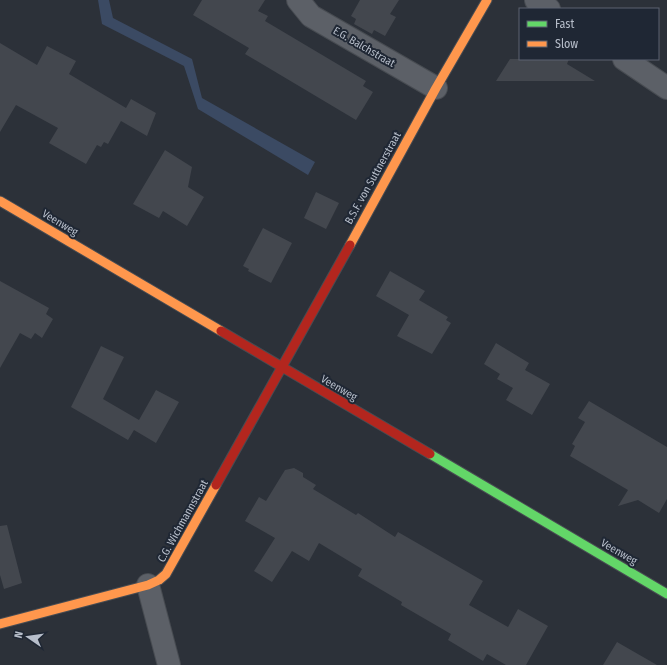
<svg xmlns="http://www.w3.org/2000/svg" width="667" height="665" font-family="'Fira Sans Condensed',sans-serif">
<rect width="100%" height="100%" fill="#2c3139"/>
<path fill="#3b4a63" d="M98,0h11l4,18 79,41 10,39 113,64 -7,13 -110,-66 -14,-43 -82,-42z"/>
<path fill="#43474e" d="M202,0h63l-7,11 10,5 -3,5 101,60 -3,5 10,6 -17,28 -111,-66 4,-6 -56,-33z
M360,0h39l-9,14 6,3 -11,19 -11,-6 -2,4 -18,-10 2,-5 -5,-3z
M0,43l37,22 10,-19 29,15 -7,13 57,34 5,-9 25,14 -9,23 -26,-15 -13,23 -4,-2 -3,5 -4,-2 -11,19 -37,-21 9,-15 -42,-23 -16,27z
M510,59h59l-2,5 28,17h-99z
M165,150l27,17 -4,20 16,10 -17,29 -24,-15 -4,7 -26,-14z
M316,192l23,11 -13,26 -22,-11z
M263,228l29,15 -21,40 -23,-12 1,-2 -6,-3z
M390,271l35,20 -6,9 29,17 -2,3 5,3 -19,31 -35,-18 12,-21 -33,-19z
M0,281l49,27 -3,6 7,5 -11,19 -7,-5 -4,6 -11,-6 -20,35z
M496,343l33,20 -4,7 25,14 -18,31 -26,-15 7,-12 -16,-9 3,-5 -16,-10z
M101,346l23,11 -21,42 36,21 17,-30 23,12 -23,41 -22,-13 -6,10 -57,-33z
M589,401l78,46v52l-8,14 -21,-13 -20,6 10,-16 -58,-34 5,-10 -3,-2 13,-22 -7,-4z
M294,468l9,5v4l13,8 -3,4 43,26 2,-2 37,24 3,-5 85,49 -14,24 39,22 10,-18 30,17 -22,39h-20l-19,-11 -4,7 -35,-21 3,-6 -50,-29 1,-3 -44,-26 4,-7 -43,-26 -10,18 -17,-10 -20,31 -18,-11 21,-33 -30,-17 14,-24 7,4 19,-31z
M7,525l15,58 -18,6 -4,-14v-49z
M617,642l40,23h-54z"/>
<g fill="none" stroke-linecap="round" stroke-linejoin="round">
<g stroke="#484c52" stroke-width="24">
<path id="street" d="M298,0l13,16 125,72
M536,0l13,9
M624,59l43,29
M148,585l21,80"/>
</g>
<g stroke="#484c52" stroke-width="11">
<path id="fast" d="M430,454l237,140"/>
</g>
<g stroke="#484c52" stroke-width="11">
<path id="slow" d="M0,201l221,130
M350,245l86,-157 51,-88
M0,624l148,-39 11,-5 7,-6 50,-89"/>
</g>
<g stroke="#484c52" stroke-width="11">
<path id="jam" d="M221,331l209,123
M216,485l134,-240"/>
</g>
<use href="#street" stroke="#5c6067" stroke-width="22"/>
<use href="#fast" stroke="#63d668" stroke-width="9"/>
<use href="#slow" stroke="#ff974d" stroke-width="9"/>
<use href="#jam" stroke="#b3261e" stroke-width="9"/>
</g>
<g text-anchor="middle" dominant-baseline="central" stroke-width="4" stroke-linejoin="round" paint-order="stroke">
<g font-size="11" fill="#b7beca" stroke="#1f2734">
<text transform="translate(364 47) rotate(30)">E.G. Balchstraat</text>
<text transform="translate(373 178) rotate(-61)">B.S.F. von Suttnerstraat</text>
<text transform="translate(60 223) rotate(31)">Veenweg</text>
<text transform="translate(339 388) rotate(30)">Veenweg</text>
<text transform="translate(183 521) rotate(-61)">C.G. Wichmannstraat</text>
<text transform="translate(619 552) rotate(30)">Veenweg</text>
</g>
</g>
<rect x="519" y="8" width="140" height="52" fill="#1f2734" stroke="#5c6370"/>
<rect x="527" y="21" width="20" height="6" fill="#63d668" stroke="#5c6370"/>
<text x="555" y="28" font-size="12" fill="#b7beca">Fast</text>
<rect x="527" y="41" width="20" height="6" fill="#ff974d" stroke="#5c6370"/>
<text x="555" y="48" font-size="12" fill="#b7beca">Slow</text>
<g transform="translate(28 637) rotate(283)" stroke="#1f2734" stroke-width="3" paint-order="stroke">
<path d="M0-3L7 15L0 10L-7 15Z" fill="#b7beca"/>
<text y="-6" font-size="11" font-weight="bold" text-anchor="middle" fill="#b7beca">N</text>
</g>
</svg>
